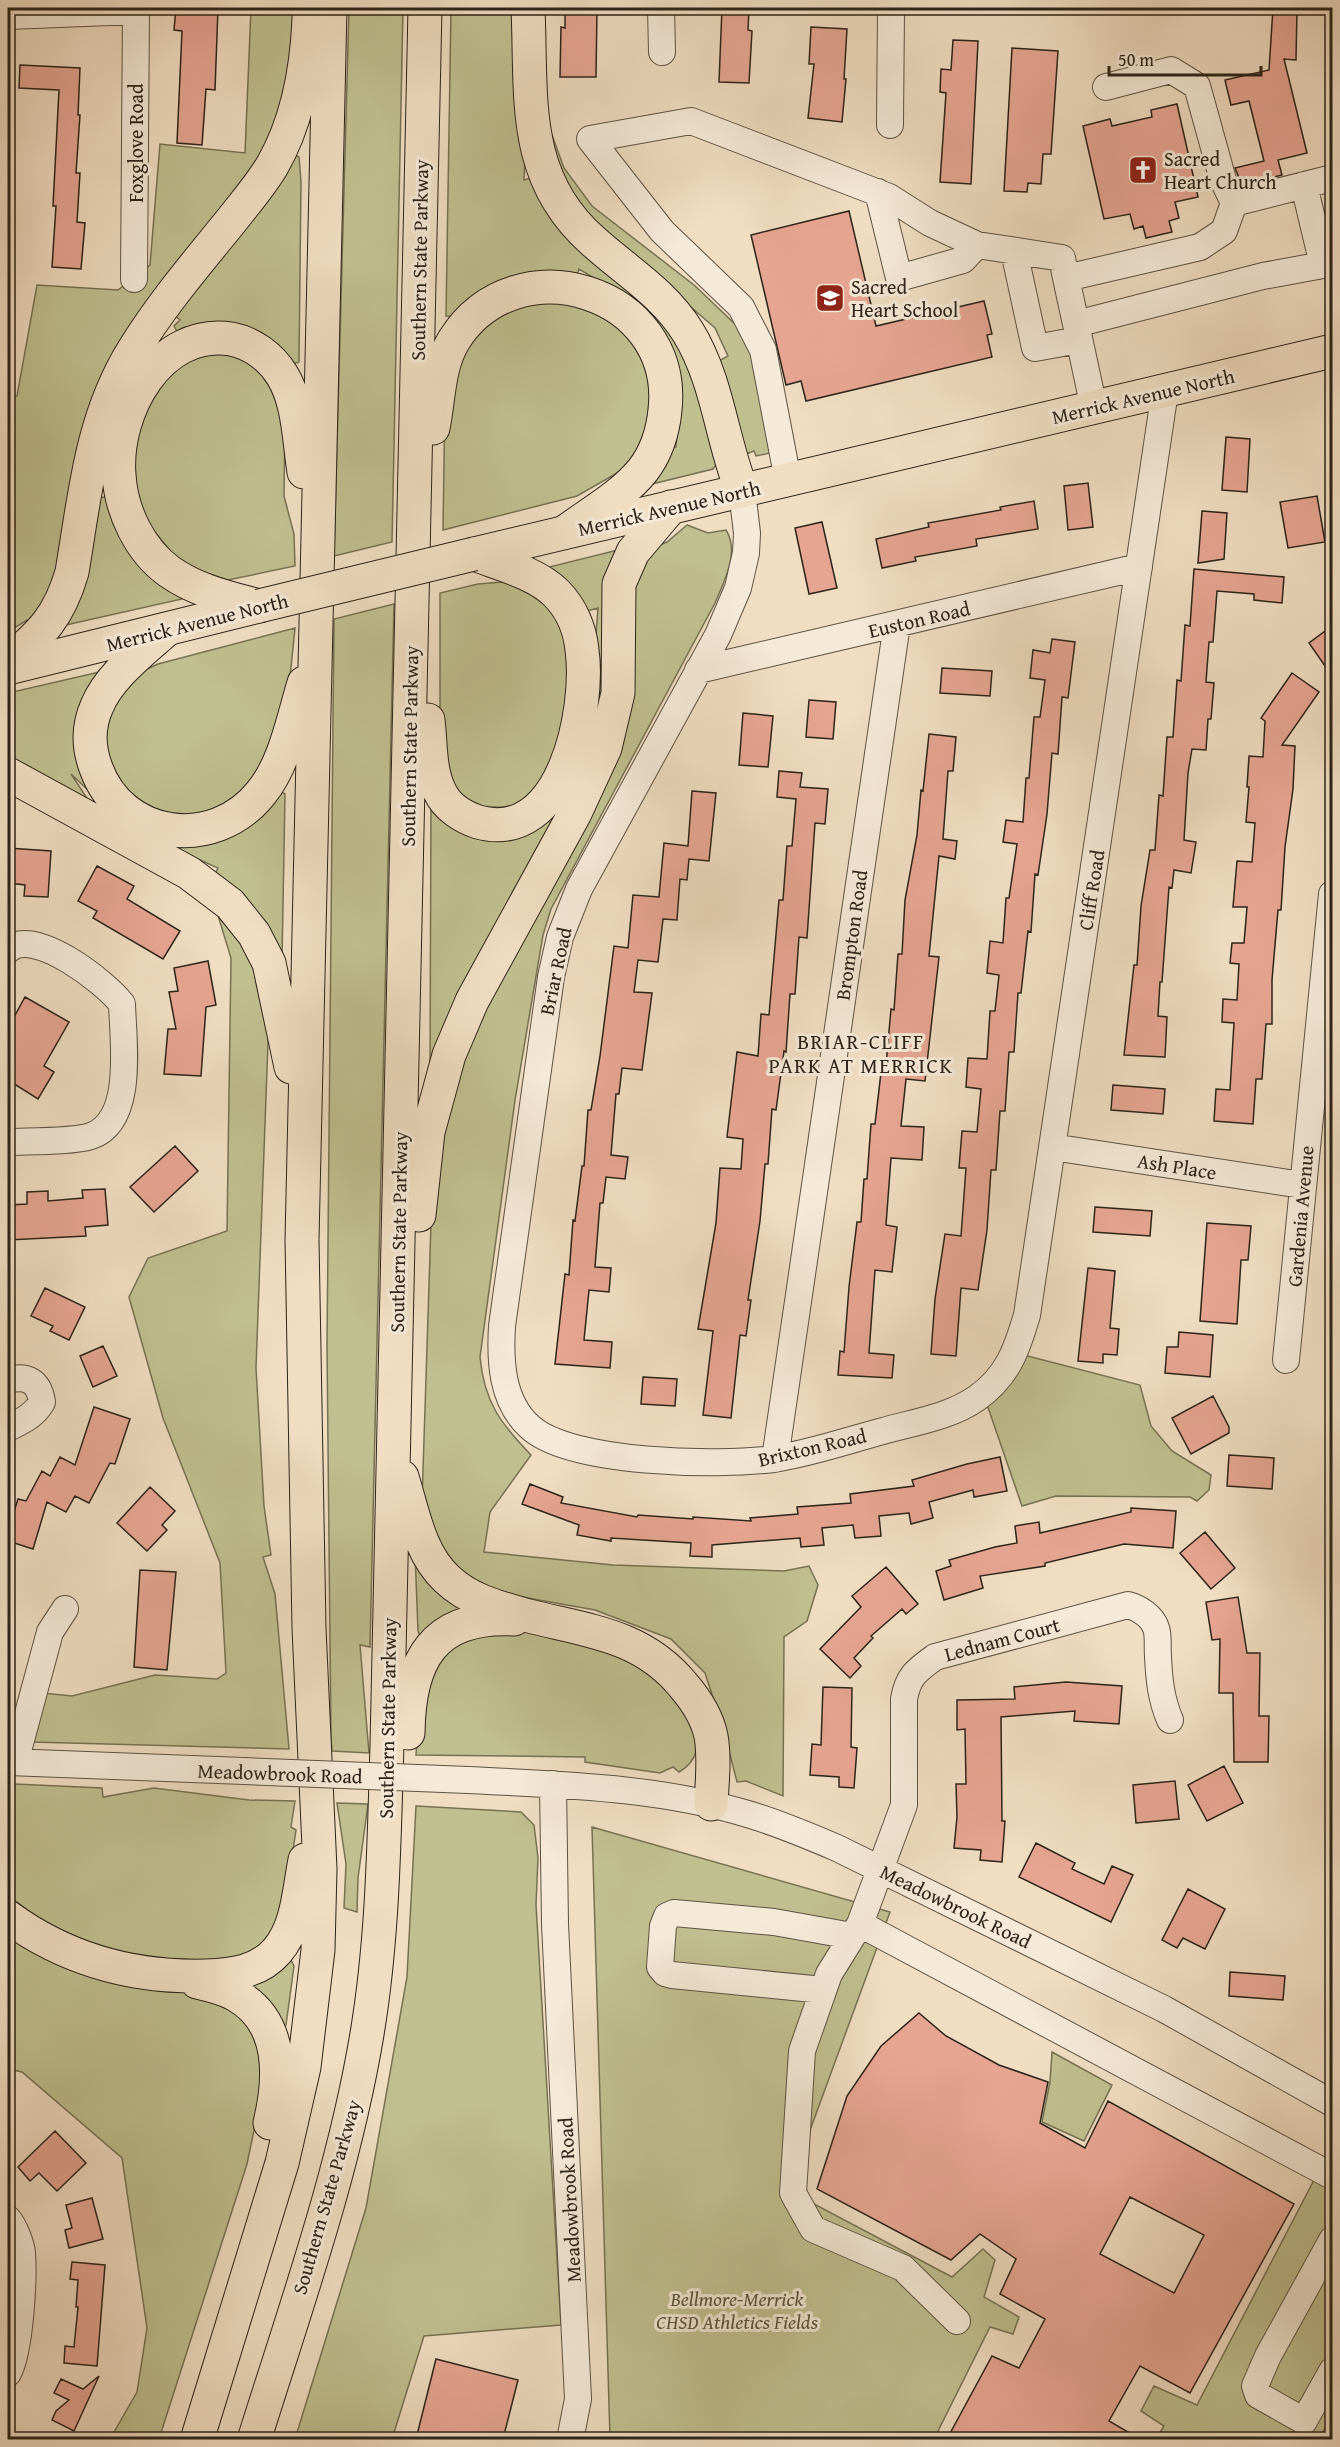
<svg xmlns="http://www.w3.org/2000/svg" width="1340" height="2447" font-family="'Gentium Book Plus',serif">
<rect width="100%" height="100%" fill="#f0ddc2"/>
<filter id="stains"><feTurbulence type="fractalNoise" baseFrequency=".00333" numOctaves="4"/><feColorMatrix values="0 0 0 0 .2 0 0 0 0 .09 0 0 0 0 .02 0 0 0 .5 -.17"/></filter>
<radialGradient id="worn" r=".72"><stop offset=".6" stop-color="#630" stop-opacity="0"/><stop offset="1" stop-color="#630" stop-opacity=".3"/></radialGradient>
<path fill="#c0bf8f" stroke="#767154" stroke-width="1.5" d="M251,8h49v45l-32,100 -146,186 -61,227 -29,60 -5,-6 -19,12v-234l9,-2 20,-111 81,5 32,-25 10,-121 85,9z
M349,8h54l-11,534 -58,14z
M451,8h68l7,129 -2,43 10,-3 160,184 24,101 -5,7 -73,18 26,-37 10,-3 4,-57 -50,-91 -51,-30 -3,9 -121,39 -9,-1z
M544,123l4,1 16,44 28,38 102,79 42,40 18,34 16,94 -14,3 -2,-5 -8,3 -29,-92 11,-6 -13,-28 -126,-109 -25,-29z
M291,153l8,4 2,25 -2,180 -12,4 -109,-33 -4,-7 6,-6 -10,-9z
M577,299l55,33 24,52 -4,51 -26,33 -49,28 -134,34 2,-134 14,-42 26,-29 43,-24z
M198,350l41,1 35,27 11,44 -1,74 10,38 1,32 -67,14 -18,-6 -4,4 -28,-18 -33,-40 -14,-47 3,-47 22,-44z
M111,496l70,93 1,10 -125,28 35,-128z
M687,525l21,8 18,-3c14,22 -2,52 -11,73l-164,306 -8,26 -28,165 -35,257c4,45 21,67 51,98l-41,57 -6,40 129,13 171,6 25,-5 9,19 -11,36 -23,16 -1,159 -37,-15 -9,1 -13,-51 -19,-58 -34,-34 -76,-29 -112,-20 -34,-24 -27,-65 10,-308 12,-79 26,-80 142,-271 18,-176 25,-40 12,-5z
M618,550l-16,169 -12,-9 8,-102 -15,4 -36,-38 2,-7z
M503,582l37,8 29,47 3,48 -11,59 -24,46 -23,18 -38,-2 -28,-19 -8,-28v-166l38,-9z
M394,604l-24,1043 -10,-2 9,108 -37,-2 -1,-12 -4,-394 7,-726z
M295,628l-7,69 -20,66 -31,43 -42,16 -35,-4 -36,-23 -19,-31 -3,-39 34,-51 22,-10z
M108,670l-13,118 -5,4 -19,-18 16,24 -4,7 -75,-42v-70z
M276,789l9,5 -3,167 -69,-83 5,-10 -64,-29z
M431,798l111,20 14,7 -126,251z
M213,899l57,89 -14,380 8,138 7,49 -8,2 12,37 14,155 -257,-7 11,-49 29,3 83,-21 62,4 9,-6 -6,-110 -57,-145 -34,-121 19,-39 79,-27 4,-273z
M1016,1353l124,32 11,41 21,25 39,24 -2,15 -12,11 -7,-4 -134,-1 -34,10 -39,-113z
M415,1553l57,56 -52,27 -2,-5z
M511,1628l123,27 64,65c1,22 2,40 -19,52l-6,-5 -13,6 -75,-11v-5l-169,-2 4,-66 17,-35 39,-25z
M14,1784l88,4 1,9 51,-9 95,12 46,1 -4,26 5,3 -12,80 -14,29 -32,23 -97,-3 -88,-29 -45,-35v-109z
M337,1803l31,1 -10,74 -1,34 -13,-4 2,-44z
M416,1806l105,6 13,13 4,33 -2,47 25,420 -137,11 -32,103h-97l71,-231 41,-231z
M592,1827l298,85 -96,262 20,30 138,73 31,-28 12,11 -11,37 35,20 -6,17 -23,-7 -56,112h-324z
M8,1930l199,58 36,22 17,30 5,37 -18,87 -88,275h-49l27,-47 10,-64 -25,-170 -100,-86 -14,-3z
M291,1960l3,6 -8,59 -3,4 -43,-47z
M1052,2052l60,33 -28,56 -42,-19 8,-40z
M1327,2155l5,3v261l-14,20h-162l8,-13 -23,-15 13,-25 43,19z"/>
<path fill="#e6a592" stroke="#2c2319" stroke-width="1.5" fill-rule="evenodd" d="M176,8h42l-3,82 -9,-1 -4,56 -25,-2 5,-112 -8,-1z
M565,8h32l-1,69h-36l1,-50 4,1z
M722,8h27l-1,22 4,1 -3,52 -30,-1z
M1273,8h24l-1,52 -12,-1 23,94 -29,7 4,15 -40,10 -7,-17 29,-7 -15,-60 -18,4 -6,-25 44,-10z
M811,27l36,2 -3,50h2l-4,43 -34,-4 6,-54h-5z
M953,40l25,1 -7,143 -31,-2 6,-89 -6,-1 1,-23 10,1z
M1012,48l46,3 -7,103h-8l-2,30 -13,-1 -1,9 -23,-1z
M20,65l60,3 -2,47h2l-4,58h4l-3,49 8,1 -4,46 -29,-2 4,-61h-3l6,-116 -40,-2z
M1177,104l21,93 -23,5 4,16 -10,3 3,11 -26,6 -3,-12 -9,3 -4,-15 -26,5 -21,-93 27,-7 2,7 40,-9 -1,-7z
M849,211l27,115 108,-25 8,33 -5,1 5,22 -186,44 -5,-20 -15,4 -35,-150z
M1226,437l24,2 -3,53 -25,-2z
M1088,483l5,44 -25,3 -4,-44z
M1317,496l8,46 -37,6 -8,-46z
M1034,501l4,28 -62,10 1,7 -62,11 1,4 -34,7 -6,-29 53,-12 -1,-4 73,-13 -1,-3z
M1202,511l25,2 -3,46 -26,4z
M822,522l15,66 -28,6 -14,-66z
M1194,569l90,8 -2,26 -28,-3v-6l-37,-3 -4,51h-4l-3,40 8,1 -3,36h-3l-2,31 -14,-1 -4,24 -4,67 12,2 -5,31 -17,-3 -2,18 -3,-1 -7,95h-2l-2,34 9,1 -2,40 -41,-2 10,-90h3l4,-59 9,-56h5l4,-55 4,1 4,-59h6l4,-57 4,1 4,-56 5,1z
M1332,626v50l-23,-33z
M1052,639l23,3 -7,56 -6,-1 -4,57 -6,-1 -5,61 -9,61 -3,-1 -4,58 -3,-1 -7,62h-3l-4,59h-5l-4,59h-5l-4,59h-5l-4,60 -9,60 -17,-2 -5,68 -25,-2 4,-55 10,-65 16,2 5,-68h-7l3,-37 15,1 4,-43 -15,-2 2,-29 19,1 3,-48h5l4,-36 -12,-2 3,-32 13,2 3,-45h3l8,-54 -14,-2 3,-22 17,2 3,-44h3l5,-61h6l5,-37 -15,-2 3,-28 17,3z
M942,668l50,3 -2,25 -50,-3z
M1292,673l27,19 -37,53 13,1 -2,43 -8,58 -4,63h-3l-6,70v44h-6l-4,55h-6l-3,45 -39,-3 2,-32 14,1 4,-67 -12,-1 1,-23 14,1 2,-36 -9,-1 2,-20h12l3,-36h-14l4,-46 15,1 3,-39 -9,-1 3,-35h-2l2,-31 14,1 2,-36 -4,-3z
M809,700l27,2 -3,37 -27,-2z
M743,713l30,3 -5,51 -29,-2z
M929,734l27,3 -3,34h-5l-5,68 14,2 -2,18 -16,-3 -10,100 10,1 -14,124 -19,-2 -5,47 23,1 -2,33 -31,-2 -5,67 11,2 -5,45 -17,-2 -6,83 25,2 -2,23 -54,-3 2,-24 4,1 5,-65 8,-65h4l3,-43h3l4,-55h4l7,-60 4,1 5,-56 3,1 4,-56h4l3,-54 12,-65 4,-45 2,1z
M779,771l23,2 -2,14 28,2 -3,35 -10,-1 -8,115 -8,-1 -4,57h-5l-4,58 -2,-1 -8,59 -4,-1 -4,55h-3l-5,57 -12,79h3l-5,36 -6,-1 -9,83 -28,-3 10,-84 -15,-2 18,-106 4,-55 21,1 2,-30 -16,-2 10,-85 21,4 3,-42 8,1 10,-115h4l4,-54h5l4,-47 -19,-2z
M692,791l24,2 -7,68 -20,-2 -2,21 -7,-1 -3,41 -14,-1 -5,43 -20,-2 -4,32 18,1 -10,77 -20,-2 -3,26h-3l-5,61 17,2 -3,22 -19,-2 -3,26h-3l-5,64 16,1 -2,24 -20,-2 -5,50 28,2 -2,26 -55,-4 10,-90 4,1 4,-55 2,1 7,-55h2l4,-56h3l9,-54 14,-110 14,2 5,-53 26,2 5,-54 24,3z
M8,848l43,3 -3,46 -24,-1 1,-11 -17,-2z
M97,866l37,20 -7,13 53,32 -17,28 -70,-41 4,-7 -19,-10z
M208,961l8,44 -10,2 -5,69 -37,-2 4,-45h8l-7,-37 9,-1 -4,-23z
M25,997l44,25 -25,44 10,6 -16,27 -30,-19v-52z
M1113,1085l52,4 -2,25 -52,-4z
M175,1146l23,25 -44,41 -24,-25z
M105,1189l3,36 -23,2 1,9 -78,4v-35l19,-1v-12l21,-1v10l35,-3 -1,-8z
M1095,1207l57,4 -2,25 -57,-4z
M1207,1223l44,3 -3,34h-7l-4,64 -37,-3z
M1088,1268l27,3 -5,57 9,1 -2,26 -14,-1v9l-25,-2z
M45,1288l40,19 -16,33 -19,-9 3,-5 -22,-10z
M1179,1332l34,3 -3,42 -45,-4 2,-26h11z
M103,1346l14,30 -24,11 -13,-31z
M643,1377l34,2 -2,27 -34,-2z
M1213,1396l16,31v6l-38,21 -19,-36z
M94,1407l36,12 -15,45 -5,-1 -21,40 -14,-7 -9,16 -19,-10 -14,47 -25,-8v-22l3,2 7,-22 8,2 16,-30 8,5 10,-19 15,8z
M1229,1455l45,3 -2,31 -45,-3z
M1000,1457l7,34 -33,6 -1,-7 -44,12 4,16 -22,6 -2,-11 -30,3 2,20 -26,2 -2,-13 -31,3 2,17 -23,2 -1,-9 -88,7v12l-22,-1 1,-13 -80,-5v3l-34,-6 2,-10 -57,-21 8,-20 33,13 -2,6 76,14 1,-2 55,4v-2l58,4 -1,-3 48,-4 -1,-7 54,-4 -1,-9 64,-8 -2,-6 55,-16z
M150,1487l25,24 -13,14 5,5 -20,21 -30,-28z
M1131,1508l45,3 -3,37 -49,-4 -79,19v3l-65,10 3,12 -39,12 -8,-29 15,-5 -2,-6 46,-13 22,-4 -2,-17 24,-4 1,11 91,-21z
M1205,1532l30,36 -24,21 -31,-36z
M886,1567l32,37 -12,10 -4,-5 -31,27 2,2 -19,20 7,8 -11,12 -30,-29 41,-42 -9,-11z
M140,1570l36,2 -9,98 -33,-3z
M1238,1597l9,56h13l-1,63h10l-1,46h-34l-1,-69h-14l1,-54 -8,1 -6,-38z
M1066,1682l56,4 -3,38 -45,-3 1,-10 -74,6 1,104h3l-3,41 -22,-2 1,-10 -27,-2 3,-31 -1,-33h10l-1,-55 -8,1v-30l58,-1 -1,-12z
M823,1687l29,1 -1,59 6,1 -3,40 -15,-1v-10l-29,-2 2,-31 9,1z
M1224,1766l19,37 -36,18 -19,-36z
M1175,1781l4,38 -43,4 -3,-38z
M1036,1843l39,20 -3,6 32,15 8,-18 21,9 -22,47 -92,-45z
M1188,1889l37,20 -20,40 -22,-11 -6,10 -15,-8z
M1230,1972l55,4 -2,24 -54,-4z
M919,2013l27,23 53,29 49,17 -8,41 45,25 23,-47 186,103 -104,189 -50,-27 -31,55 31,18h-193l45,-83 27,12 26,-49 -45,-25 16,-35 -36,-25 -29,26 -134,-71 30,-93 34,-50zM1130,2197l74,38 -30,58 -74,-39z
M55,2131l31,32 -29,28 -18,-18 -9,8 -12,-14z
M92,2198l11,41 -34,9 -4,-18 7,-2 -6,-23z
M72,2262l33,3 -8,101 -33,-3 1,-17 9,1 4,-40h-2l2,-27 -8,-1z
M436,2359l82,21 -15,59h-87z
M99,2376l-25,55 -22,-11 4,-9 13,-11 -15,-7 7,-14 22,10z"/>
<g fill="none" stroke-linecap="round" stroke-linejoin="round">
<g stroke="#5d5243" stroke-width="28">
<path id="minor" d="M661,8l1,44
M8,16l128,-5
M1106,87l65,-17 26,16 26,94 11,23
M890,125l1,-117
M878,192l21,86 64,-18 14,-15
M1014,251l21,97 44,-8
M1066,278l10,46
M134,279l2,-271
M1094,408l-18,-84 187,-48 60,-11 -19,-80
M788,480l-25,-130 -22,-43 -79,-76 -72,-92 101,-18 198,76 41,26 47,22 85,13 4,20 134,-31 24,-16 10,-28 98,-25
M742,491l5,42 -1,20 -8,35 -20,47 -139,254 -19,48 -9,40 -49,349c-2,34 -1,75 28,101 40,37 189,39 243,32 35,-5 76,-19 110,-28 32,-9 67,-14 94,-33 31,-22 40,-49 50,-83l138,-924
M698,670l441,-103
M8,950c26,-24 97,32 114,54 1,37 13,117 -31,132 -18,6 -63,5 -83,6
M1052,1147l250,38
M1286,1360l46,-466
M8,1380c19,-5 31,1 34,22 -8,14 -20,19 -34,26
M775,1459l122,-835
M1170,1720c-9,-21 -11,-41 -12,-64 -1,-9 1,-20 -2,-28 -4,-12 -17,-20 -28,-23l-193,52c-18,13 -27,19 -31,42v106l-44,119 472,252
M8,1762l236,9
M15,1762l35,-130 15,-23
M468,1780c96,5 191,7 283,35 29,9 58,21 86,33l327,161 168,94
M553,1784l2,140 23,475 -8,41
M860,1924l-31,50 -27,77 -9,142 20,36 90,39 54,53
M823,1990l-151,-15 -7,-2 -5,-6 3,-41 4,-10 7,-3 100,9 78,14
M8,2219c6,7 13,24 14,34 2,26 -2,99 -14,120
M1332,2240l-64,116 -13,30 3,9 46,26 28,-50"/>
</g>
<g stroke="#2c2319" stroke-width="35">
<path id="major" d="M474,554l858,-203
M8,668l251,-62"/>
</g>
<g stroke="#2c2319" stroke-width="35">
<path id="highway" d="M528,8c4,88 -8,169 65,233 33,30 70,51 95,91 30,49 33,106 54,159
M433,428c6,-29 5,-62 21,-88 62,-99 224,-49 211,70 -2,21 -9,43 -22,60 -20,25 -52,43 -78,62
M259,606c-30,-8 -62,-15 -89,-34 -30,-21 -49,-61 -51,-97 -5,-63 40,-147 112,-136 21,4 40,18 51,36 17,27 17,66 22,97
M167,629c-24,22 -57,46 -70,77 -9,20 -9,41 -1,62 26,72 118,84 165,25 24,-29 32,-74 43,-110
M8,662c34,-29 51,-45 64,-90 13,-77 19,-153 61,-221 28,-46 64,-88 98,-130 14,-18 29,-35 41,-55 26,-45 35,-96 37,-148
M428,720c3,24 1,50 12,72 7,15 23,25 38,30 86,24 112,-114 104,-172 -2,-21 -11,-42 -26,-57 -20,-20 -56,-29 -82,-39
M8,774l181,99 41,31 24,30 15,29 22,104
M419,1215l9,-83 21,-77 23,-54 103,-188 30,-65 13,-55 1,-109 14,-32 38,-45
M402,1477c11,35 17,76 45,102 23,22 53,29 82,37 59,15 113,19 154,69 13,15 24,32 28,51 4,23 1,46 0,68
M408,1733c1,-73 25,-118 106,-114
M8,1917c59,43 124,61 198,59 26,-1 53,-4 71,-25 21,-24 22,-61 28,-91
M197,1982c13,3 27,6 39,13 47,26 45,82 34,128
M197,2440l85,-277 22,-96 14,-117 2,-81 -11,-241 -7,-388 28,-1232
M254,2440c42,-134 90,-268 113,-406 16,-96 17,-192 20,-289l38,-1737"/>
</g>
<use href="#minor" stroke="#f5e9d7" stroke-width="26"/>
<use href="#major" stroke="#f0ddc2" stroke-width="33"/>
<use href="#highway" stroke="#f0ddc2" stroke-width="33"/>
<g stroke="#5d5243" stroke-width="28" stroke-linecap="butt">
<path id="minor-bridge" d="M244,1771l224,9"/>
</g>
<g stroke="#2c2319" stroke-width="35" stroke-linecap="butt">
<path id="major-bridge" d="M259,606l215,-52"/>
</g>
<use href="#minor-bridge" stroke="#f5e9d7" stroke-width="26"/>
<use href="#major-bridge" stroke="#f0ddc2" stroke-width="33"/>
</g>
<defs>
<g id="church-square" transform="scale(1.5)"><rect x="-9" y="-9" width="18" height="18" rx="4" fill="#8f2418" stroke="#f5e9d7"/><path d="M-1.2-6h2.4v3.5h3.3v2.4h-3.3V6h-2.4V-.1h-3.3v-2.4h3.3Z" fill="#fff"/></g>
<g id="school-square" transform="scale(1.5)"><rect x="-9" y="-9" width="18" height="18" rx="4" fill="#8f2418" stroke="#f5e9d7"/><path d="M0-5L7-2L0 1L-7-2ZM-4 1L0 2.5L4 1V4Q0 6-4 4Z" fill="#fff"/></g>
</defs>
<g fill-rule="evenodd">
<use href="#church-square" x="1143" y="170"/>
<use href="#school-square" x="830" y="298"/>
</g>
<g text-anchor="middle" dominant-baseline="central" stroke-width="6" stroke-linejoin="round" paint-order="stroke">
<g font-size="20" fill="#2c2319" stroke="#f5e9d7">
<text transform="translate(135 143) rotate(-90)">Foxglove Road</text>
<text transform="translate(419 260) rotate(-89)">Southern State Parkway</text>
<text transform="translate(1143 396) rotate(-13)">Merrick Avenue North</text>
<text transform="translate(669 508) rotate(-13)">Merrick Avenue North</text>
<text transform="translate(919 619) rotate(-13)">Euston Road</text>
<text transform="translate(197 622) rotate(-14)">Merrick Avenue North</text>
<text transform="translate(409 746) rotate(-89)">Southern State Parkway</text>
<text transform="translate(1091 890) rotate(-81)">Cliff Road</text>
<text transform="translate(851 935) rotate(-82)">Brompton Road</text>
<text transform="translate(555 971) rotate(-78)">Briar Road</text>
<text transform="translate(1177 1166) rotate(9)">Ash Place</text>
<text transform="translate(1300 1216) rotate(-85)">Gardenia Avenue</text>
<text transform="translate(398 1232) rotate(-89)">Southern State Parkway</text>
<text transform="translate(812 1447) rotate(-13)">Brixton Road</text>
<text transform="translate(1002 1639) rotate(-15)">Lednam Court</text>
<text transform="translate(387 1718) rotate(-89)">Southern State Parkway</text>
<text transform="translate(280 1773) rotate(2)">Meadowbrook Road</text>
<text transform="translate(956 1906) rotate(26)">Meadowbrook Road</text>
<text transform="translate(326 2197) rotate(-74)">Southern State Parkway</text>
<text transform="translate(569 2200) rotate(-93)">Meadowbrook Road</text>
</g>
<g font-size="20" fill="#2c2319" stroke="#f5e9d7" text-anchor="start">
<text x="1164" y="158">Sacred<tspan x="1164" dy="23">Heart Church</tspan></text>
<text x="851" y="286">Sacred<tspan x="851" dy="23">Heart School</tspan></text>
</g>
<g font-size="20" font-style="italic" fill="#58523c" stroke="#f5e9d7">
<text x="737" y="2298">Bellmore-Merrick<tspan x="737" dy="23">CHSD Athletics Fields</tspan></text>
</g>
<g font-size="21" letter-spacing="1.5" fill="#2c2319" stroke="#f5e9d7">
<text x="861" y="1041">BRIAR-CLIFF<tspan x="861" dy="24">PARK AT MERRICK</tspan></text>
</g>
</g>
<rect width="1340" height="2447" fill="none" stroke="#f0ddc2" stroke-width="30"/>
<rect x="9" y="9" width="1322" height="2429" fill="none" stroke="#2c2319" stroke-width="3"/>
<rect x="15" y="15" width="1310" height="2417" fill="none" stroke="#2c2319" stroke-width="1.5"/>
<path d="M1109 66v9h152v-9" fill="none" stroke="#2c2319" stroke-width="3"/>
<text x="1118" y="66" font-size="18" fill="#2c2319" stroke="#f5e9d7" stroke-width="4.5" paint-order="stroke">50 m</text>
<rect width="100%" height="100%" filter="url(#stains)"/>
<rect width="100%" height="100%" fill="url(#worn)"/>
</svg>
